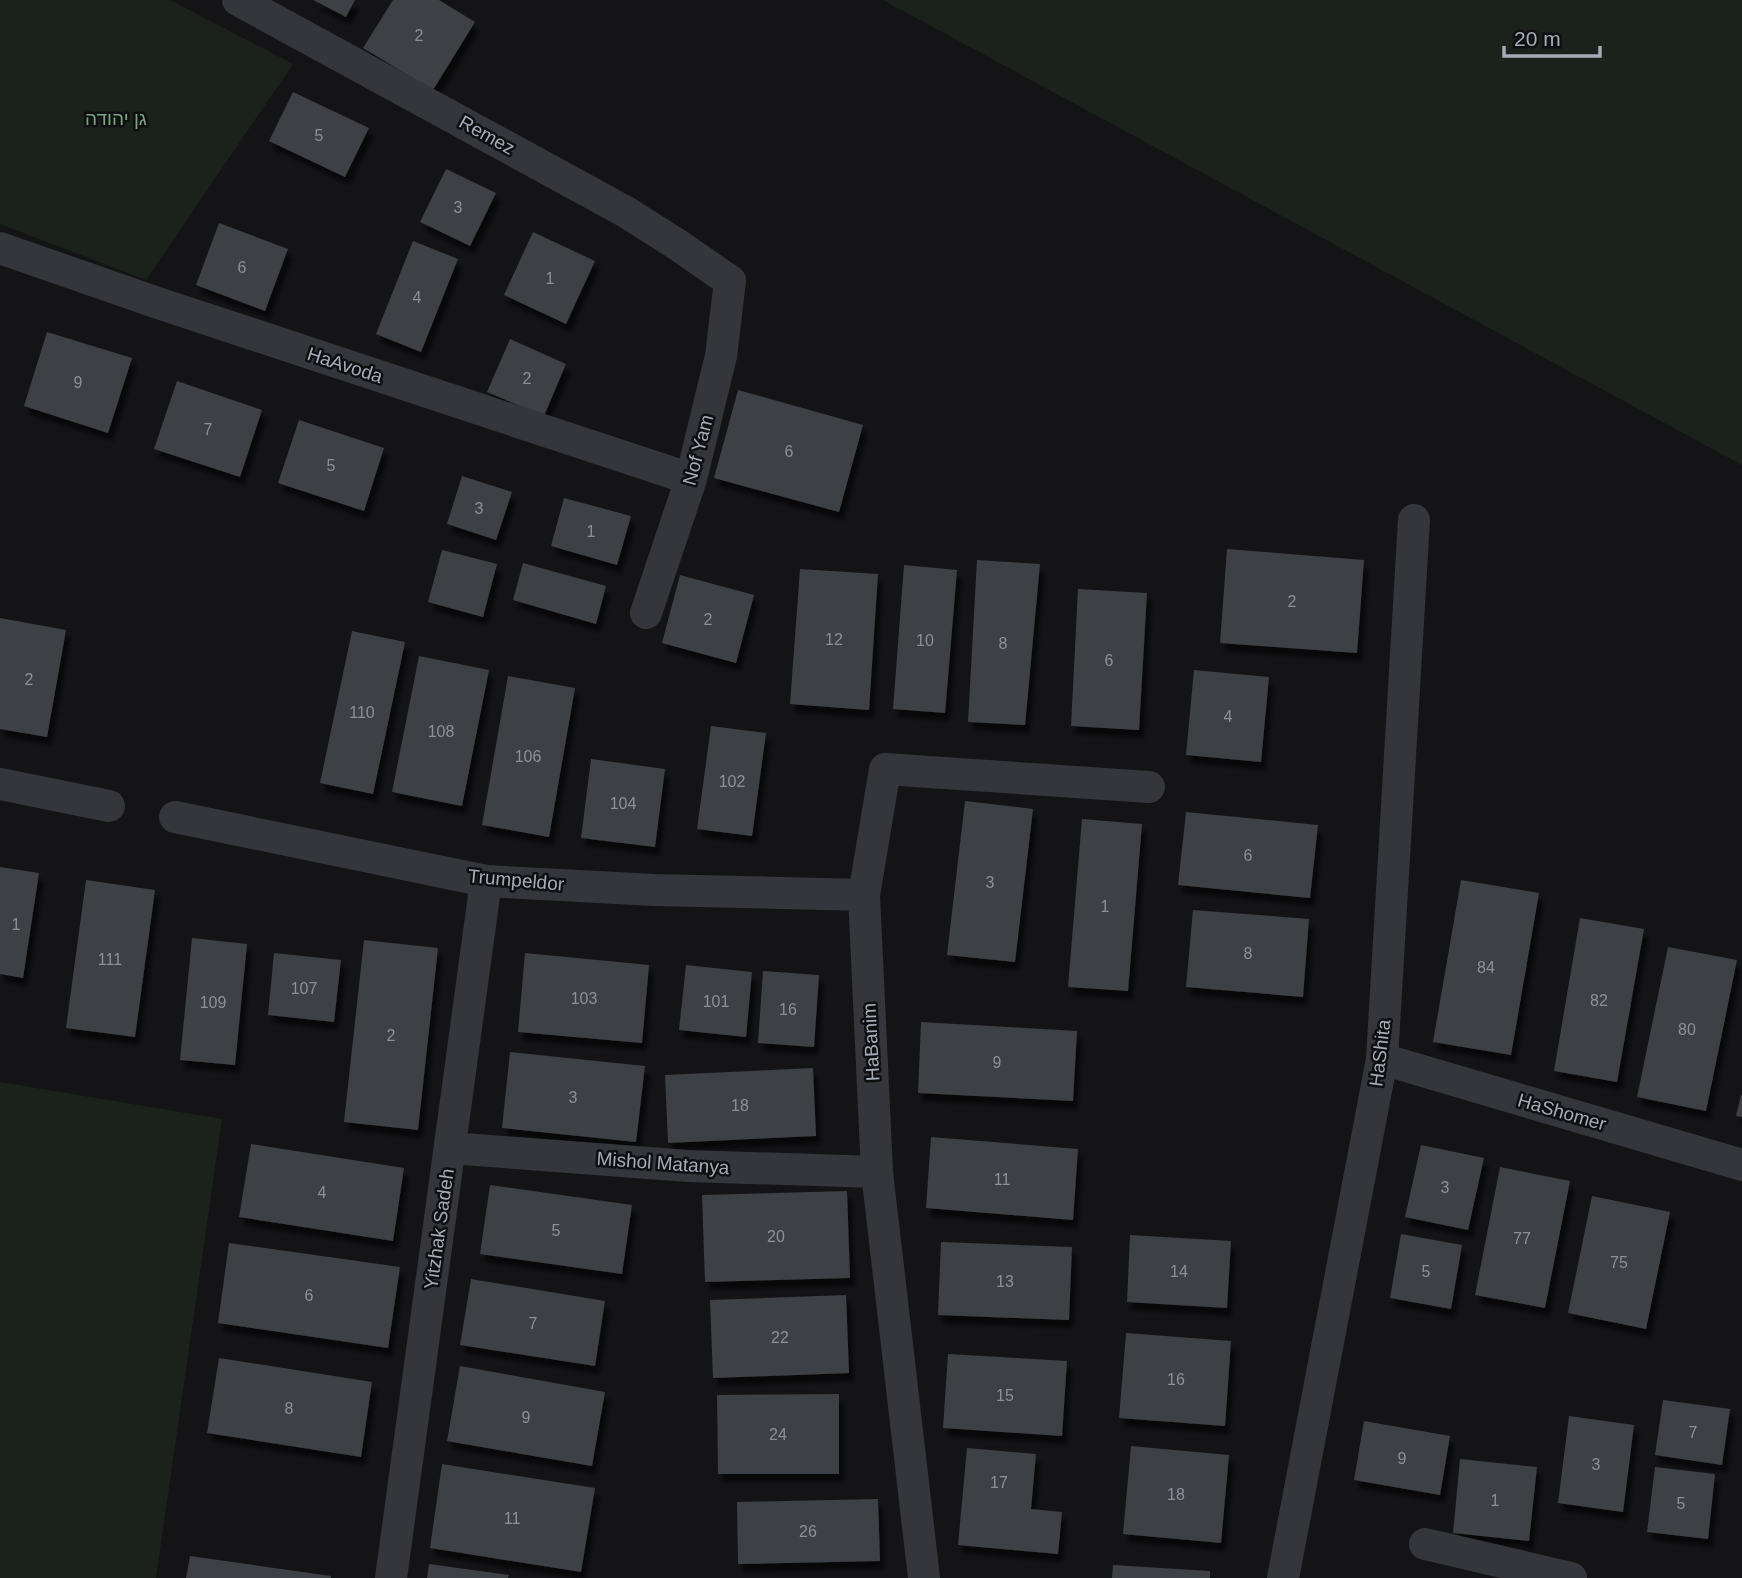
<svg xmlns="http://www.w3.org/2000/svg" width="1742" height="1578" font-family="Helvetica,'Noto Sans Hebrew',sans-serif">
<defs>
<filter id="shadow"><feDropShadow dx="4.5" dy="8" stdDeviation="2" flood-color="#0009"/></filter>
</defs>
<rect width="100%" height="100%" fill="#141417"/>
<path fill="#1a221b" d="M0,0h170l123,64 -147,216 -146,-56z
M883,0h859v465z
M0,1082l222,37 -66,459h-156z"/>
<path fill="#3e3f44" filter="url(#shadow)" d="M313,0h42l-9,17z
M393,0h46l36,22 -42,68 -70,-42z
M293,92l76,36 -24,49 -76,-36z
M446,169l50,24 -26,53 -50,-24z
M219,223l69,26 -23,62 -69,-26z
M533,232l62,29 -29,63 -62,-29z
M413,241l45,18 -37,93 -45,-18z
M47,332l85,26 -24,75 -84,-27z
M510,339l56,25 -22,52 -57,-24z
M177,381l85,29 -22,67 -86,-28z
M738,390l125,35 -24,87 -125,-34z
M299,420l85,28 -20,63 -86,-28z
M462,476l50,16 -16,48 -49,-16z
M564,498l67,18 -14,49 -66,-19z
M1227,549l137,11 -7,93 -137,-10z
M442,550l55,14 -14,53 -55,-15z
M977,560l63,4 -15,161 -57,-3z
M523,563l83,23 -10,38 -83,-24z
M904,565l53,5 -12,143 -52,-4z
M800,569l78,5 -9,136 -79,-6z
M680,575l74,20 -18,68 -74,-20z
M1078,589l69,4 -8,137 -68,-4z
M0,618l66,12 -19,107 -47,-8z
M352,631l53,11 -32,152 -53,-11z
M419,656l70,14 -27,136 -70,-14z
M1194,670l75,7 -8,85 -75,-7z
M508,676l67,12 -26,149 -67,-12z
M711,726l55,7 -14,103 -55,-7z
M591,759l74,10 -10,78 -74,-9z
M965,801l68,8 -18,153 -68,-7z
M1186,812l132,13 -8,73 -132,-13z
M1082,819l60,5 -14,167 -60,-4z
M0,867l39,6 -16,105 -23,-4z
M86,880l69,10 -20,147 -69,-9z
M1461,880l78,13 -28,162 -78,-13z
M1193,910l116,9 -6,78 -117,-10z
M1580,918l64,11 -27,153 -63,-11z
M192,938l55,6 -12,121 -55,-5z
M364,940l74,8 -20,182 -74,-8z
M1668,947l69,13 -31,151 -69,-14z
M274,953l67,7 -7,62 -66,-7z
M525,953l124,12 -7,78 -124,-11z
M686,965l66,7 -6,65 -67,-7z
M763,971l56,4 -5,72 -56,-4z
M921,1022l156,9 -4,70 -155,-8z
M510,1052l135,14 -9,76 -134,-14z
M813,1068l3,68 -148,7 -3,-68z
M1741,1095h1v22l-6,-1z
M931,1137l147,12 -5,71 -147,-12z
M251,1144l153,24 -11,73 -154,-24z
M1421,1145l63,13 -16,72 -63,-13z
M1500,1167l70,14 -25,127 -70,-13z
M490,1185l142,20 -10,69 -142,-20z
M847,1191l3,87 -145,4 -3,-87z
M1592,1196l78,16 -24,117 -78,-16z
M1401,1234l61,11 -11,64 -61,-11z
M1130,1235l101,6 -4,67 -100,-6z
M941,1242l131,5 -3,73 -131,-5z
M229,1243l171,24 -12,81 -170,-25z
M471,1279l134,22 -10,65 -135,-21z
M846,1295l3,78 -136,5 -3,-78z
M1126,1333l105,8 -6,85 -106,-8z
M948,1354l119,7 -5,75 -119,-8z
M219,1358l153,24 -11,75 -154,-24z
M460,1366l145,26 -13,74 -145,-25z
M839,1394v80h-121l-1,-79z
M1663,1400l67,9 -8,56 -67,-10z
M1569,1416l65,9 -11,87 -65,-9z
M1364,1421l86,15 -10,59 -86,-15z
M1131,1446l98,9 -8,88 -98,-9z
M967,1448l69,6 -5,55 31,3 -4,42 -100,-9z
M1460,1459l77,8 -8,74 -76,-8z
M442,1464l153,24 -14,84 -151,-24z
M1655,1467l60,7 -7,65 -61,-7z
M878,1499l2,62 -142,3 -1,-62z
M190,1556l141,20v2h-145z
M429,1564l80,11 -1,3h-81z
M1113,1565l97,6v7h-98z"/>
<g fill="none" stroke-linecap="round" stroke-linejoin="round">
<path stroke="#35363c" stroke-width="32" d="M238,0l388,212 52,33 52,36 -9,75 -30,123 -45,134
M0,248l155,54 536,177
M0,784l109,22
M175,817l311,64 168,9 210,5
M1382,1059l360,106
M450,1148l238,18 189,6
M1425,1544l146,34
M391,1578l95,-697
M924,1578l-47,-406 -13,-277 21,-126 264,18
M1283,1578l99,-519 32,-539"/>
</g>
<g text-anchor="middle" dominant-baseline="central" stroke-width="5" stroke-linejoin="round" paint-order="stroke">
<g font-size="16" fill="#8b909b">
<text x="419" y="35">2</text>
<text x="319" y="135">5</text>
<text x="458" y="207">3</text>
<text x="242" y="267">6</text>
<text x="550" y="278">1</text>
<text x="417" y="297">4</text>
<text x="527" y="378">2</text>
<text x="78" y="382">9</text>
<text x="208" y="429">7</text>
<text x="789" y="451">6</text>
<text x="331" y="465">5</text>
<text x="479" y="508">3</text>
<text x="591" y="531">1</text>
<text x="1292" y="601">2</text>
<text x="708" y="619">2</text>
<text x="834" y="639">12</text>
<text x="925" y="640">10</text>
<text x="1003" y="643">8</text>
<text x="1109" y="660">6</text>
<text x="29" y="679">2</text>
<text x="362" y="712">110</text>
<text x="1228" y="716">4</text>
<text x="441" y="731">108</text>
<text x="528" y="756">106</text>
<text x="732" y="781">102</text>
<text x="623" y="803">104</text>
<text x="1248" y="855">6</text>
<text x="990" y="882">3</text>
<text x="1105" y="906">1</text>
<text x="16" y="924">1</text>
<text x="1248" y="953">8</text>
<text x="110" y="959">111</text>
<text x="1486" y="967">84</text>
<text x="304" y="988">107</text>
<text x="584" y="998">103</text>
<text x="1599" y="1000">82</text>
<text x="716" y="1001">101</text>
<text x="213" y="1002">109</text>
<text x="788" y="1009">16</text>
<text x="1687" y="1029">80</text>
<text x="391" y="1035">2</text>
<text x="997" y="1062">9</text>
<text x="573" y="1097">3</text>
<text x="740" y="1105">18</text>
<text x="1002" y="1179">11</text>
<text x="1445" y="1187">3</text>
<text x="322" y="1192">4</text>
<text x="556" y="1230">5</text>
<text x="776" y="1236">20</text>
<text x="1522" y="1238">77</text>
<text x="1619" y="1262">75</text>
<text x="1179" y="1271">14</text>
<text x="1426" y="1271">5</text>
<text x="1005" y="1281">13</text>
<text x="309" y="1295">6</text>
<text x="533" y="1323">7</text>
<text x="780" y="1337">22</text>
<text x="1176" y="1379">16</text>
<text x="1005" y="1395">15</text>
<text x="289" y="1408">8</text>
<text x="526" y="1417">9</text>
<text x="1693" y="1432">7</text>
<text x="778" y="1434">24</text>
<text x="1402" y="1458">9</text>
<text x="1596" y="1464">3</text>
<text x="999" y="1482">17</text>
<text x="1176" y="1494">18</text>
<text x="1495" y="1500">1</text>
<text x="1681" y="1503">5</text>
<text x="512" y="1518">11</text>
<text x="808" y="1531">26</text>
</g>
<g font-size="19" fill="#7aa57d" stroke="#0f0f11">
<text x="116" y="118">גן יהודה</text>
</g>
<g font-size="19" fill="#a5abb8" stroke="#0f0f11">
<text transform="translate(487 135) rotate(29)">Remez</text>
<text transform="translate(345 365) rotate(18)">HaAvoda</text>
<text transform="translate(698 450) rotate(-75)">Nof Yam</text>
<text transform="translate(516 880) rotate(5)">Trumpeldor</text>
<text transform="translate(871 1042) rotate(-93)">HaBanim</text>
<text transform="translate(1380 1053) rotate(-83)">HaShita</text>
<text transform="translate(1562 1112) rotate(16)">HaShomer</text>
<text transform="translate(663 1163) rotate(4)">Mishol Matanya</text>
<text transform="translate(439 1229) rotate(-82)">Yitzhak Sadeh</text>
</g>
</g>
<path d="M1504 46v10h96v-10" fill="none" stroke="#a5abb8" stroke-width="3.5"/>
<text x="1514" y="46" font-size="21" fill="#a5abb8" stroke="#0f0f11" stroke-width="5" paint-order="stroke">20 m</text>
</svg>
